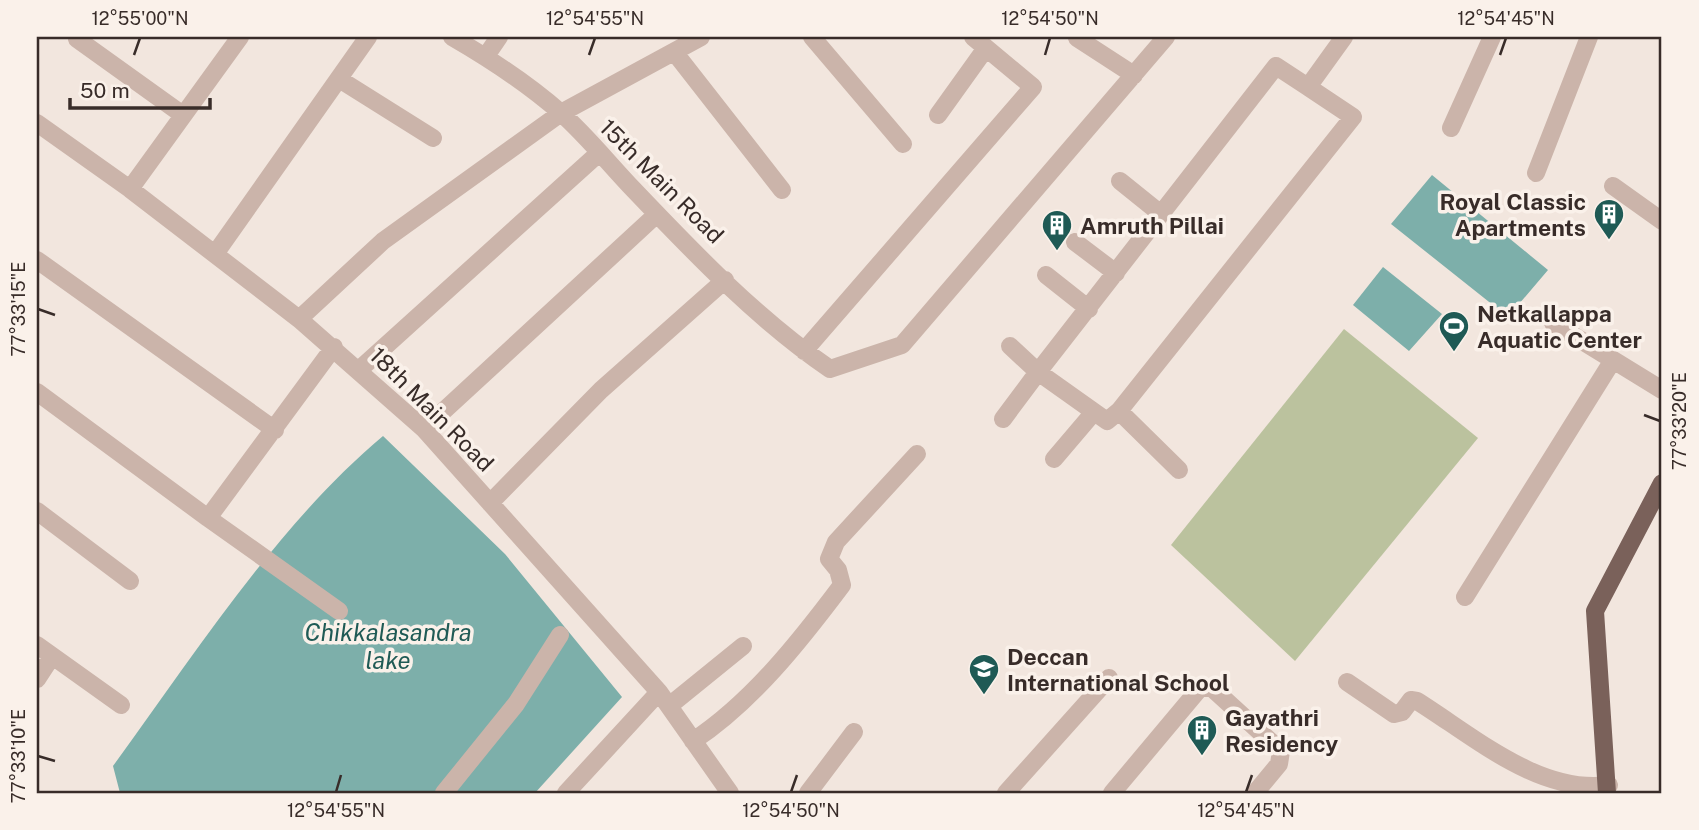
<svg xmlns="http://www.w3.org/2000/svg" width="1699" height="830" font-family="'Public Sans',sans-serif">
<rect width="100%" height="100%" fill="#f2e6de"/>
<path fill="#bbc29e" d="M1344,329l134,109 -183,223 -124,-116z"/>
<path fill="#7dafaa" d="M1432,175l116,95 -40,47 -117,-93z
M1383,267l59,47 -33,37 -56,-46z
M383,436l122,118 117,143 -87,96h-415l-7,-27c81,-111 165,-242 270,-330z"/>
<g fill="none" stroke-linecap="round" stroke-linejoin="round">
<path stroke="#cbb4aa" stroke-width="18" d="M452,37c38,22 76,47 109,76 26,23 49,52 73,77 60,63 124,130 196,179l72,-24 264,-308
M812,37l91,107
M1077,38l57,37
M77,39l106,76
M675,53l107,137
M486,56l13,-19
M339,79l94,59
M1308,87l45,30 -234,294 -12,10 -69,-49 238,-306 32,21 36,-50
M938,115l48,-67
M37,123l93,66 169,130 125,110 235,263 71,101
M1451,128l41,-91
M1536,173l53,-136
M1120,181l41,33
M1613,186l49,35
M130,189l110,-152
M1075,242l41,31
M215,254l153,-217
M37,260l238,170
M1046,275l43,34
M299,319l84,-78 178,-128 140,-76
M1553,323l109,67
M804,351l229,-264 -60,-50
M360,369l239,-216
M37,392l171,126 126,-171
M1119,411l60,59
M1003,419l35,-47 -28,-26
M424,429l233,-215
M1054,459l40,-47
M490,503l111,-113 124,-110
M37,511l93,70
M208,518l131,93
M1465,597l148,-237
M37,645l84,60
M37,679l15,-23
M1347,682l47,32 8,-2 9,-12 6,1c56,35 123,94 192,84
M669,706l74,-60
M693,741c59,-39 107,-100 149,-156l-4,-15 -9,-11 7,-17 81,-88
M444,793l72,-89 44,-69
M566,793l93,-101
M808,793l46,-61
M1006,793l103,-115
M1112,793l88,-105h12l69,63 -2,13 -24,29"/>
<path stroke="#7a615a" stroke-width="18" d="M1607,793l-12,-182 67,-128"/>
</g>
<path fill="none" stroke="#382c29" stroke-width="2.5" d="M134,55l6,-17M589,55l6,-17M1045,55l5,-17M1500,55l6,-17M38,309l17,6M1644,415l16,6M38,756l17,5M336,792l5,-17M791,792l6,-17M1246,792l6,-17"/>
<defs>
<g id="building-pin" transform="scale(1.575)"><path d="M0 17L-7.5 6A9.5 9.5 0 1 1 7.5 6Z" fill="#1f5a55" stroke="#faf1ea"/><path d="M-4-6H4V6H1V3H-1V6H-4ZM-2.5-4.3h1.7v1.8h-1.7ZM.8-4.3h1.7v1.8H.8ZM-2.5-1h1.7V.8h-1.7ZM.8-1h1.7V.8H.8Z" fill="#fff"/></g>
<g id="stadium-pin" transform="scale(1.575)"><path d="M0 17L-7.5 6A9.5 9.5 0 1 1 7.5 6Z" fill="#1f5a55" stroke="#faf1ea"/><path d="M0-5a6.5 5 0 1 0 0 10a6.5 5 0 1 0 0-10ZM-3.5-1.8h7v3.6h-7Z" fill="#fff"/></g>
<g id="school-pin" transform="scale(1.575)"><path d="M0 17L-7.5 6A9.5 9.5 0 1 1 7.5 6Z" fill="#1f5a55" stroke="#faf1ea"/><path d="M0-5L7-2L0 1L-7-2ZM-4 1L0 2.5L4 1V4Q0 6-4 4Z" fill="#fff"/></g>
</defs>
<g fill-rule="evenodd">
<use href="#building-pin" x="1609" y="214"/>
<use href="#building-pin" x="1057" y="225"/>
<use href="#stadium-pin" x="1454" y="326"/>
<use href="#school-pin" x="984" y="669"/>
<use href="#building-pin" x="1202" y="730"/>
</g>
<g text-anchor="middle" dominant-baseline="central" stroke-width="7" stroke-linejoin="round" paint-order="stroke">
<g font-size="23" fill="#382c29" stroke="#faf1ea">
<text transform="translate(662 181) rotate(45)">15th Main Road</text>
<text transform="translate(432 409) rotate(45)">18th Main Road</text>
</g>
<g font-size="23" font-weight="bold" fill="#382c29" stroke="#faf1ea" text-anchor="start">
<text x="1586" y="201" text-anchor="end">Royal Classic<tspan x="1586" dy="26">Apartments</tspan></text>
<text x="1080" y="225">Amruth Pillai</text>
<text x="1477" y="313">Netkallappa<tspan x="1477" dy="26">Aquatic Center</tspan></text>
<text x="1007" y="656">Deccan<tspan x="1007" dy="26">International School</tspan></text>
<text x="1225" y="717">Gayathri<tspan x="1225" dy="26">Residency</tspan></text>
</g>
<g font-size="24" font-style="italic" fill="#1f5a55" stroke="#faf1ea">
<text x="388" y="632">Chikkalasandra<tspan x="388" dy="28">lake</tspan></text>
</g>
</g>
<rect width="1699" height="830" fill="none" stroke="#faf1ea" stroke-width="77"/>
<path d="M70 98v10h140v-10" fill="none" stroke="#382c29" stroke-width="3.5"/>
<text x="80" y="98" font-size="21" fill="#382c29" stroke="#faf1ea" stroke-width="5" paint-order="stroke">50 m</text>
<rect x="38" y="38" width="1622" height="754" fill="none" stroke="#382c29" stroke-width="2.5"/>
<g font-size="18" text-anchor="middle" fill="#382c29">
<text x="140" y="25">12°55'00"N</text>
<text x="595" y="25">12°54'55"N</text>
<text x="1050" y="25">12°54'50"N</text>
<text x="1506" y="25">12°54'45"N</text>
<text transform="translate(19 309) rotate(-90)" y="6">77°33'15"E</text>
<text transform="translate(1680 421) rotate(-90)" y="6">77°33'20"E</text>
<text transform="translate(19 756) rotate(-90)" y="6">77°33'10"E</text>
<text x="336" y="817">12°54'55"N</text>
<text x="791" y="817">12°54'50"N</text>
<text x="1246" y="817">12°54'45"N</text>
</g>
</svg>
